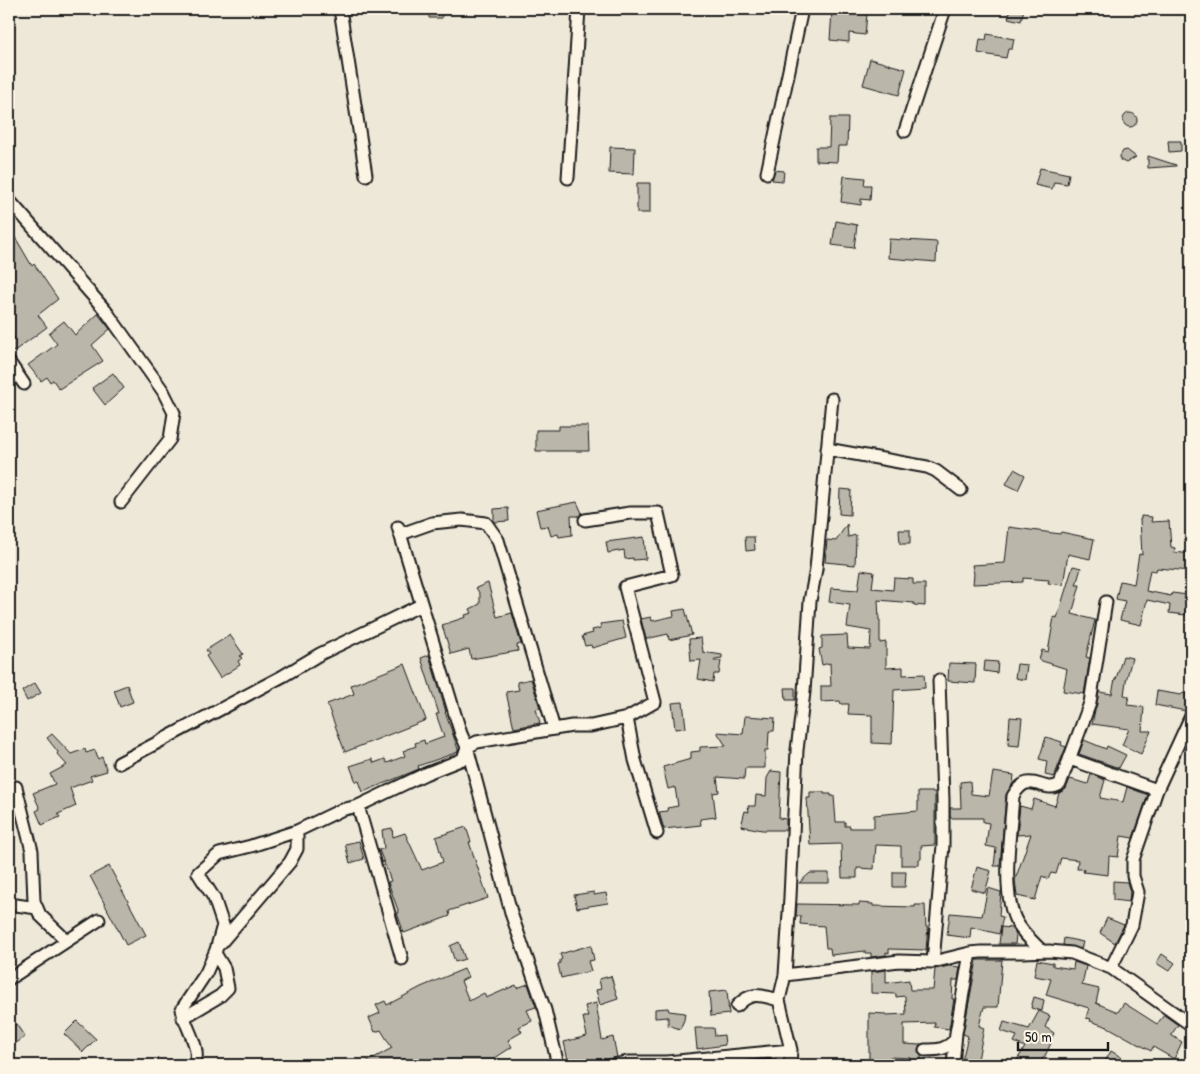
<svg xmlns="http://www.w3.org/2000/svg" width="1200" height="1074" font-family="'Patrick Hand',sans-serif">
<rect width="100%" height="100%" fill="#eee8d9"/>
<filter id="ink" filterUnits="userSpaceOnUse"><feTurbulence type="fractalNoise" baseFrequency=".02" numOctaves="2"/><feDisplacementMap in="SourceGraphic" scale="10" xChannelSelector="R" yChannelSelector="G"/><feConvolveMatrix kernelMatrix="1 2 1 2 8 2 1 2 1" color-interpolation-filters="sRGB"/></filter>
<g filter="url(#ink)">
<path fill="#bab6aa" stroke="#1c1c1c" d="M429,9h12l1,9h-13z
M1011,9h13l-3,12 -13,-3z
M832,11l35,3 -2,21 -16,-2v9l-19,-2z
M987,34l27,5 -2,10h-4l-2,9 -28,-5 2,-14 6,1z
M870,59l36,10 -7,26 -36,-10z
M1123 120a7 7 0 1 1 14 0a7 7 0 1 1-14 0Z
M830,118h18l-1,28h-9l-1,16 -21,-1v-14h13z
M1168,141h13v10l-12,1z
M610,147l25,1 -1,26 -25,-1z
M1127,150l9,7 -10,6 -6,-3v-4l3,-5z
M1148,156l28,9v1l-28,2z
M1040,168l29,6 -2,10 -13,-2 -2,7 -17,-4z
M775,170l9,1 -1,10 -11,-1z
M844,176l21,2 -1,7h7l-1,15 -9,-1v6l-20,-3z
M637,183h13v30h-13z
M836,221l21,4 -3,23 -22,-3z
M15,237l17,29 2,-2 24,35 -20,16 9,12 -34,25 -4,-6v-4l6,-4 -6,-10v-88z
M889,239l48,3 -1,20 -48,-4z
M98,314l12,15 -18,16 11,16 -44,28 -6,-9 -3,2 -3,-5 -6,4 -13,-16 29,-21 -8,-11 15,-12 11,14z
M113,373l11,15 -19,17 -13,-17z
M559,426h29l1,25h-53v-21h23z
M1014,469l11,6 -7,15 -12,-6z
M840,489l11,1 -1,25 -11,-1z
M577,502l5,11 -3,3h-8l1,19 -13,2 -1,-3 -7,2 -3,-10 -8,1 -4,-17z
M508,508l1,13 -15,1v-13z
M1141,516l11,1 -1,5 18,-1 2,26 4,1 -1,4 17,2v17l-34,-3 -1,3 -6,-1 -4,21 25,5 1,-3 16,2 -2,20 -17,-2 1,-8 -23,-5 -6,25 -21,-5 5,-19 -9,-2 4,-18 14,3 5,-30 3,1 -2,-36h1z
M847,524l1,13 8,-2 -1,30 -30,-3 2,-22 9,1z
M1009,527l51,7 1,-2 33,7 -4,20 -22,-5 -5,31 -15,-2 1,-3 -26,-2v4l-50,2 1,-10 -2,-9 33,-2z
M899,530h11v14h-10z
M644,537l2,22 -13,1v-2l-8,1 -1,-9 -16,3 -2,-11z
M745,537h9l1,13 -9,1z
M1073,566l8,2 -5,17h4l-8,29 23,6 -9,37 4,1 -6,36 -21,-3 4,-22 -28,-9 3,-10 6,2 6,-35 3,1z
M861,570l13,2 -2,16 21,2 1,-12 19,1v5h12v22l-11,-1v-2l-36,-3 1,20h1v23l6,-1v26l17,-1v8l21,-1 1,14 -31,2 -2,54 -20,-1v-28l-24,-1 1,-10h-8l-1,-3 -19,1v-16h10l-1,-23 -8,2 -3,-16 3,-1v-12l25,-1 1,13 22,1 1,-18 -24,-4 3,-22 -21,-3 2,-14 27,2z
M488,583l9,34 15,-4 9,31 -4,1 1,6 -47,8 -2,-10 -18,5 -9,-29 24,-8 -1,-2 7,-2 -2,-4 10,-5v-10l-4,-6z
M685,609l7,26 -23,5 -1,-6 -22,5 -5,-20 10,-2 1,4 22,-5 -1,-5z
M622,621l4,17 -34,10 -1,-3 -6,1 -3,-10 11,-3 -1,-3 9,-2 -1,-4z
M230,635l13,19 -3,2 2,2 -4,3 2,4 -20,13 -14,-22 3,-2 -3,-4z
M701,638l2,14 19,3v3l-7,1 -1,2h7l-2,13h-5l-1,8 -15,-3 3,-19 -10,1 -2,-22z
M429,655l17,57h-1l13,37v3l-40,14 1,3 -56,23 -4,-11 -3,1 -6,-16 22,-7 2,4 11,-4 2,4 18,-7 -2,-5 13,-5 -1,-3 9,-3 1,4 19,-7 -8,-23h3l-18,-56z
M1123,656l9,2 -6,23 -2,14 5,1 -2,9 17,2 -2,24h9l-10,23 -19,-9 7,-16 -37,-5 7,-32 13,2 3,-15h1z
M985,661l13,1 -1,11 -13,-2z
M949,663l27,1 -1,19 -27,-2z
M405,664l21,56 -81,32 -18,-48 27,-10 -3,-9z
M1017,664l10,1 -2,15 -10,-2z
M531,679l9,29 -4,1 4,14 -26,5 -8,-36 13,-2 -2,-8z
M35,683l6,10 -14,8 -5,-10z
M127,685l6,17 -13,5 -6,-17z
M785,688h10v12h-9z
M1157,691l24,4 2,-2 8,4v12l-5,2 -31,-6z
M683,702l3,26 -11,1 -3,-26z
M745,716l30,2 -1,13h-5l-1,19h-3v18h-20l-1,11 -27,-2 2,15 -6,1 3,24 -16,2 1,6 -37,4 -5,-17 9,-1 -1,-3 11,-2 -3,-19 -7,2 -5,-22 28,-8v-7l9,-1v-4l26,-1 -9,-14 26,2z
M1010,717l12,1 -3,28 -11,-1z
M52,734l19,20 14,-5 1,4 9,-3 3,9 4,-2 5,14 -17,5 2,4 -22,8 6,18 -18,8 2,3 -18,8 -6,-14 4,-2 -7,-16 22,-9 -5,-10 17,-9 -10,-11 1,-2 -11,-14z
M1046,737l16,5 -1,3 5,2 -12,30 -9,-2 2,-14 -8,-2z
M1084,740l22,9 1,-3 19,9 -7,13 -40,-14z
M771,771l10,1 -2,46 7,1v11h-24l-21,-4 4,-15 4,1 -1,-6h7l1,-11 10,1 1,-18z
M993,772l21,3 -1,8 -7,12 -6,71h-6l2,-18 -10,-2 3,-23 -6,-1v-4h-33v-10h11l-1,-26 10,-1 1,13 18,2z
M1091,774l14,6 -5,18 23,4 4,-15 21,8 -15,43 -12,-2 -3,21 -9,-1 -1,19 -25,-3 1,-3h-7l1,-9 -17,-2 -5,16 -5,-1 -3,6 -6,-3 -7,24 -18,-4 -2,-16 16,-46 -14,1 3,-29 11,3 3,-10 21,7 4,-13 7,-4 4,-10 18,5z
M810,792h14v2h7v2h3l2,26h9v4h5v2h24v-13l44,-4v-19h17v53l-14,1v13h-2v6h-18v-19l-25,-1 -2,24 -17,-1v10h-15l-1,-34 -31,1 -3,-47h3z
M466,827l5,15h-2l19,56 -39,13 1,5 -46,17 -7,-20h2l-11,-31 3,-1 -12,-31 5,-2 -2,-18 10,-2 1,9 12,-4 17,37 21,-8 -7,-25z
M359,841l5,18 -14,4 -5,-19z
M109,866l37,69 -20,10 -36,-69z
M977,867l14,4 -6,22 -14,-4z
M893,872h13l-1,15h-12z
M810,873h19v10h-30z
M1113,881l14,1 3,10 -1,10 -16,-2z
M988,888l13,4 -2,24 4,1 -4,17 -28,-7 -1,11 -23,-3 3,-22 32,3z
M594,892v3l12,-2 2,10 -31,5 -3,-13z
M859,903l14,1v2l42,1v-2h10l1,22h2l-2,23 -37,-1v4l-3,-1v3l-15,2v-4h-6v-2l-34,4 -1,-7h-4l-2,-22 -24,-2 1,-8h-5l1,-12 62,1z
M1107,918l17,7 -9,18 -15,-10z
M1001,927l10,1 5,7 -1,9h-16z
M1064,938l19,4 -2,7 -18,-4z
M459,942l6,17 -10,3 -5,-16z
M591,945l3,15 -6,1 3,10 -30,7 -3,-14 2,-1v-3l2,-1 -2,-5z
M1162,954l13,9 -6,8 -13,-8z
M977,960h25l-4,47h-14l-5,19 5,2 -7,37h-16l7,-29 -5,-2z
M1037,960l16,3v3l20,3 1,-7 12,4 -4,19 17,4 -3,14 22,9 6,-9 33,21 7,-9 14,10 -7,10 11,7 -8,17 -21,-12 -2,4 -43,-24 -18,-6 1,-2 -5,-1 3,-10 -43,-13 5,-16 -17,-3z
M949,966l11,1 -2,13h-5l-1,19h2l-5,30 -15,-2 1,-4 -31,1v20l16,1 -2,6 3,5v8h-10v-6l-21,-1v6l-21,-1v-49l17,1v1l20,-1 -1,-18 -9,1v-3l-25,-1v-21l15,-2v13l23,-3 1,10h23l2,-21z
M464,969l4,8 -7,4 8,20 15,-8 2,5 30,-13 1,3 11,-4 8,23 -9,3 5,11 -13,6 3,5 -14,8 4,7 -17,11 5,7h-139l31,-17 -11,-18 -6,2 -6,-14 11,-5 -4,-8 9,-4 2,4 34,-18z
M611,976l7,23 -18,6 -4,-15 5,-1 -2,-10z
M727,990l2,24 -18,2 -2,-24z
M1034,997l10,3 -2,11 -11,-3z
M596,1003l6,37 11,-3 4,20 -32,8h-16l-5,-23 23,-6 -4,-19h5l-3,-11z
M668,1008l1,3 16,2 -1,7 -4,9 -12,-4v-8l-13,1v-9z
M1039,1011l11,5 -5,11 9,6 -4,9 1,1 -7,15h-1l-5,7h-24l11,-18 -11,-5 3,-6 -16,-5 3,-9 25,7z
M77,1021l19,18 -13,13 -19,-18z
M16,1024l9,13 -16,11v-18z
M695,1028h19l1,8 9,-1 1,10 -28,4z
M1111,1051l23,14h-31z
M776,1059v6h-28v-3z"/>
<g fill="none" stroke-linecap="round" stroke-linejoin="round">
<g stroke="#1c1c1c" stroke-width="15">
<path id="minor" d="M340,9l26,166
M905,131l40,-122
M767,173l35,-164
M568,178l11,-169
M9,200l97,111 57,80 11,22 -4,26 -49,63
M9,362l15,22
M827,449l100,18 9,4 25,19
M398,527l63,207 6,13 45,169 33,94 13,55
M401,534l31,-11 30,-3 24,3 12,17 56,189
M627,718l8,42 22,73
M1070,759l87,31
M119,763l164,-87 37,-22 101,-49
M16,787l16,64 2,50 6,14 27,26
M9,904l28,4
M220,944l70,-82 7,-13v-18
M1042,951c-10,-10 -21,-19 -27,-32 -14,-31 -4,-89 -2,-123 17,-29 30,0 47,-12l30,-81 16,-101
M402,959l-44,-153 67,-32 38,-15 4,-12 10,-5 95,-16h19l36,-8 28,-16 -30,-115 47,-12 -14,-62h-28l-45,7
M933,962l10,-117v-45l-4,-120
M1111,968l21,-43 6,-33 -5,-16v-16l24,-70 34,-74
M785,975l114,-14 34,1 37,-9 11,-1h42l26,-1 23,2 39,15 80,57
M9,979l90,-59
M737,1006c14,-15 23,-11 42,-6
M183,1018l37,-22 8,-8 -4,-20 -9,-15
M925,1050c13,0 20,0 30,-10
M195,1065c6,-20 -10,-36 -13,-56l24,-36 10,-23 7,-25 -9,-27 -16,-25 21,-19 32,-8 46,-15 44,-21 17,-4
M613,1065l15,-3h39l124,-12
M790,1065l1,-15 -12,-50 6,-25 5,-78 7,-147 7,-58 6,-91 6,-32 16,-170
M953,1065l3,-32 14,-80"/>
</g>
<use href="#minor" stroke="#fcf5e5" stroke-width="11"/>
</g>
</g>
<rect width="1200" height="1074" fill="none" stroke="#fcf5e5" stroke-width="30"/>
<rect x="15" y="15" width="1170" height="1044" fill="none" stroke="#1c1c1c" stroke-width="2" filter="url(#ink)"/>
<path d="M1018 1042v8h90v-8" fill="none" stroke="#1c1c1c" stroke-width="2.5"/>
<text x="1025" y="1042" font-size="15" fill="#1c1c1c" stroke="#fcf5e5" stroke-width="4" paint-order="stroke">50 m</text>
</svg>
